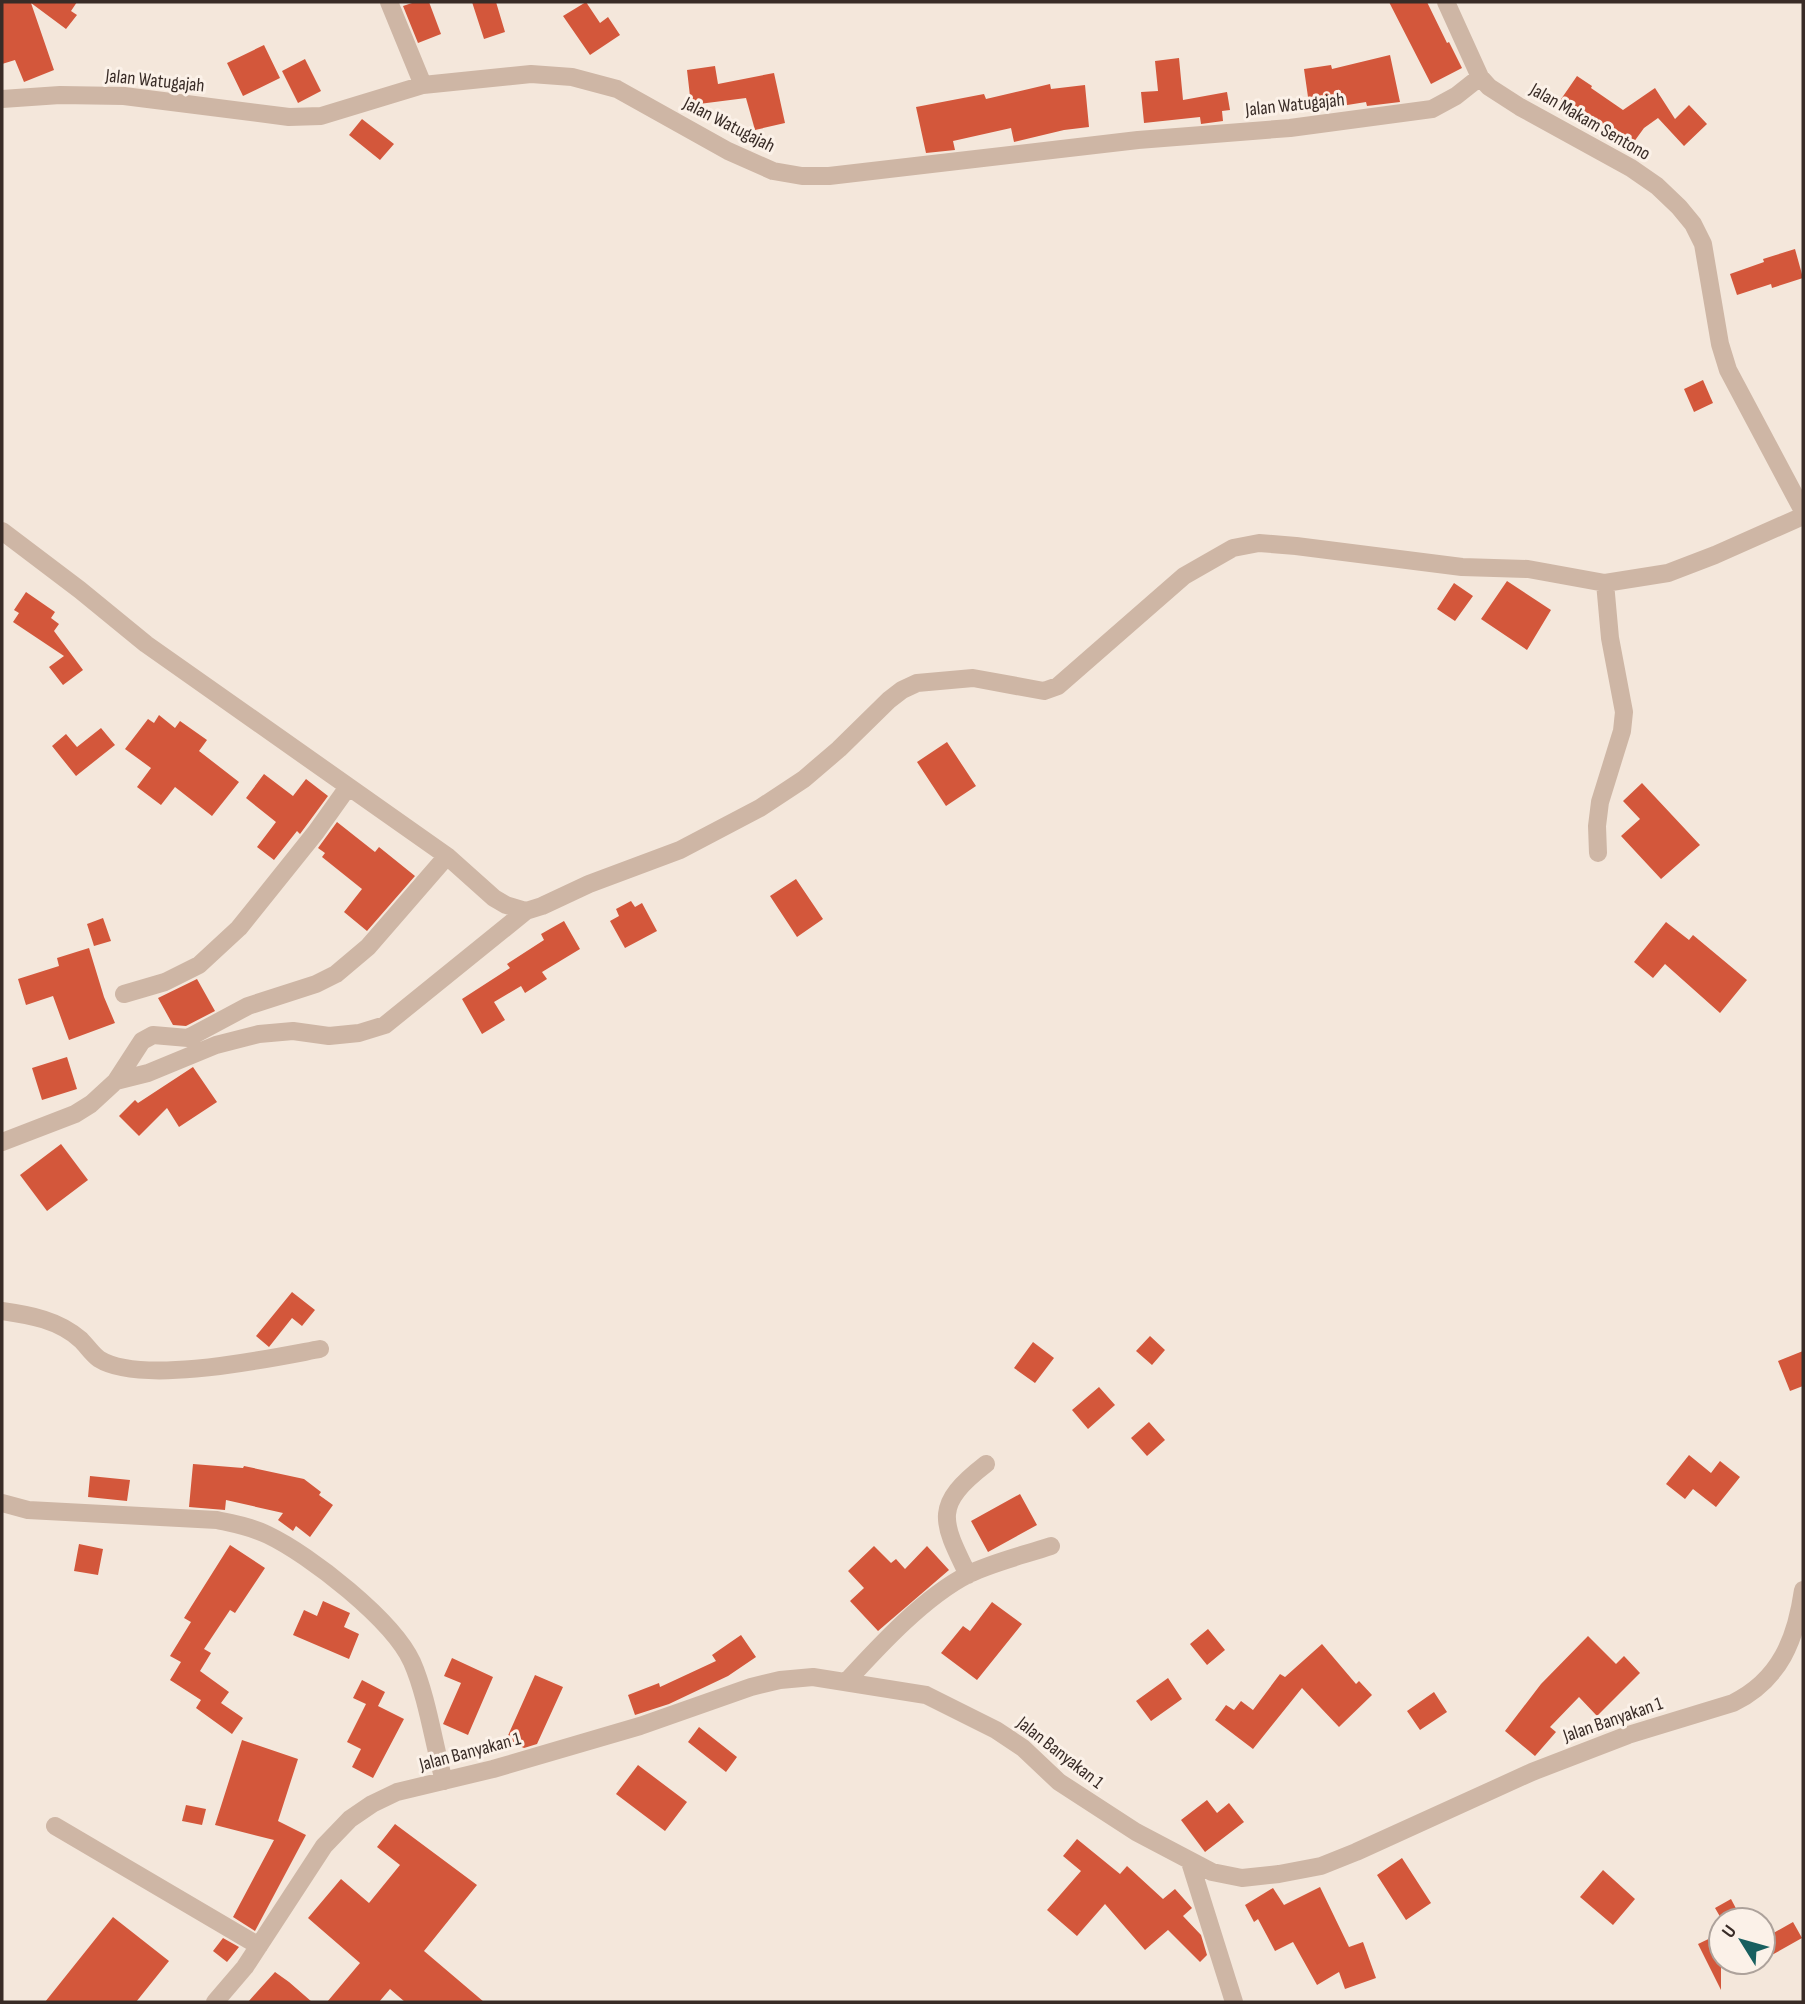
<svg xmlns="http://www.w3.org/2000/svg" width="1805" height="2004" font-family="'Sofia Sans Condensed',sans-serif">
<rect width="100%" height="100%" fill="#f4e7db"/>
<path fill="#d3573b" d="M2,2h75l-6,9 6,4 -11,14 -35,-26 23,67 -30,12 -9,-22 -13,4z
M415,2h14l12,32 -23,9 -15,-37z
M472,2h24l9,30 -21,7z
M586,2l14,21 8,-6 12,18 -30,20 -27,-39z
M1389,2h38l20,41 2,-1 13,26 -31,16z
M264,45l16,33 -37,18 -16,-33z
M1390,55l10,47 -33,4 -1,-4 -56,9 -6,-42 27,-4 1,4z
M1179,58l4,42 44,-8 3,18 -8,1 1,10 -22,3 -1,-7 -56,6 -3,-31 17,-1 -3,-30z
M305,59l16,32 -23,12 -16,-32z
M715,66l3,18 56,-11 11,50 -30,7 -9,-32 -55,7 -4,-35z
M1577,76l15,10 -1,2 32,22 32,-22 20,31 14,-14 18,19 -23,22 -26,-28 -14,10 -16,22 -36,-23 -1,2 -34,-24z
M1050,84l1,5 34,-4 4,42 -25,3 -50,12 -3,-14 -58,13 2,9 -29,3 -10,-46 68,-13 2,5z
M362,119l32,25 -14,16 -31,-25z
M1795,249l8,29 -31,10 -1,-4 -34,11 -7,-21 34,-12 -1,-3z
M1703,380l10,23 -19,9 -10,-23z
M1507,581l44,29 -24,40 -46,-31z
M1454,583l19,13 -18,25 -18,-12z
M26,592l29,20 -4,6 8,6 -5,7 29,39 -20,15 -14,-18 15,-11 -51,-34 6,-9 -5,-3z
M159,715l16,13 5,-7 27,19 -8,11 40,31 -27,34 -37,-29 -14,18 -24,-18 14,-19 -26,-19 23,-30 6,4z
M101,728l14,17 -39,31 -24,-30 14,-12 11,13z
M947,742l29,44 -30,20 -29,-44z
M264,774l29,22 13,-17 22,17 -28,38 -3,-3 -23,29 -17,-13 19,-25 -30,-24z
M1642,783l58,62 -39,34 -40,-43 19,-17 -17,-18z
M337,822l38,30 4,-5 36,29 -48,55 -23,-19 18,-23 -40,-32 3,-4 -7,-5z
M796,879l27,40 -26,18 -27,-41z
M631,901l4,6 7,-4 15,28 -32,17 -15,-27 9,-5 -3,-7z
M103,918l8,23 -17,5 -7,-22z
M564,921l16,28 -38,23 5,7 -22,14 -4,-7 -27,16 11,18 -23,14 -20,-35 48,-31 -3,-4 37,-24 -3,-6z
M1666,922l23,18 4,-5 54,45 -27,33 -55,-49 -12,14 -19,-16z
M89,948l15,49 11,26 -46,17 -16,-44 -27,9 -8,-26 41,-13 -2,-8z
M197,979l18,32 -29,15 -13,-1 -15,-27z
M67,1057l10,32 -35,11 -10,-32z
M193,1067l24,35 -38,25 -12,-19 -28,28 -20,-20 16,-16 3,3z
M61,1144l27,36 -41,31 -27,-36z
M292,1292l23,18 -13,16 -10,-8 -23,29 -13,-11z
M1150,1336l15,14 -13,15 -16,-14z
M1033,1342l21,16 -19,25 -21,-15z
M1803,1351v35l-13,5 -12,-30z
M1099,1387l16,18 -27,24 -16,-19z
M1149,1422l16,18 -18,16 -16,-18z
M1689,1455l22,18 9,-12 20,16 -24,30 -23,-18 -8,10 -19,-15z
M193,1464l50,4 1,-2 60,13 17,13 -2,3 14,10 -23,32 -14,-11 -3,5 -15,-11 5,-7 -57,-13 -1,10 -36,-3z
M90,1476l40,4 -3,21 -39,-4z
M1020,1494l17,31 -49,27 -17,-31z
M79,1544l24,5 -5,26 -24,-4z
M230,1545l35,23 -30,45 -5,-3 -26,39 7,4 -11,18 29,21 -8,11 22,15 -11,16 -36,-26 5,-8 -31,-20 11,-18 -11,-6 21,-34 -7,-4z
M874,1546l17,17 5,-4 9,10 22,-23 22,24 -71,61 -28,-30 14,-13 -16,-17z
M323,1601l27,12 -6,14 15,7 -10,25 -56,-24 11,-25 13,6z
M992,1602l30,22 -45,56 -36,-27 22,-27 7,5z
M1208,1629l17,21 -18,15 -17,-21z
M741,1635l15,22 -28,19 -59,28 -34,11 -7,-20 31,-12 1,4 56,-26 -4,-6z
M1588,1636l28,28 8,-8 16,17 -43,43 -18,-19 -29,30 6,5 -21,24 -30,-25 36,-47z
M1322,1644l34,40 3,-3 13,14 -33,32 -37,-39 -49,61 -38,-29 11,-15 8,5 7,-9 12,9 27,-36 5,3z
M452,1658l41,19 -25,58 -25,-11 18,-41 -17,-7z
M535,1675l28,12 -26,57 -13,4 -18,-8z
M1168,1678l14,21 -31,22 -15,-20z
M362,1680l23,12 -7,14 26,13 -31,59 -21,-11 9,-18 -14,-7 19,-38 -13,-6z
M1434,1692l13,20 -27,18 -13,-19z
M699,1727l38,30 -11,15 -38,-30z
M242,1740l56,19 -20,62 28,14 -51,96 -22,-14 41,-77 -59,-15z
M638,1765l49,37 -22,29 -49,-37z
M1207,1800l10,13 12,-10 15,19 -39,30 -24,-32z
M186,1805l20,4 -4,16 -20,-4z
M395,1824l82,61 -53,66 60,51h-79l-15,-13 -11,13h-52l33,-39 -52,-45 33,-39 28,24 31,-38 -23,-18z
M1077,1839l43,35 7,-8 36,33 12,-10 17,19 -9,8 18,19 6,20 -7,7 -32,-32 -23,20 -40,-46 -28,32 -30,-26 34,-39 -18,-15z
M1402,1858l29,45 -25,17 -29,-45z
M1603,1870l32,29 -22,26 -33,-28z
M1320,1887l29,60 14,-5 13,36 -31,11 -6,-17 -22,13 -24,-43 -18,9 -17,-32 -4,3 -9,-17 28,-17 11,17z
M1731,1899l9,17 -8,4h-10l-7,-12z
M113,1917l56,44 -33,41h-91z
M1793,1922l9,16 -32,18 -7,-11v-6z
M1721,1933v57l-23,-46z
M223,1938l16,9 -12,15 -14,-11z
M275,1972l14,10 23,20h-64z"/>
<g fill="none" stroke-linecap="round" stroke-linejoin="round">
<path stroke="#ceb6a5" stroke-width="18" d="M389,2l34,83
M1446,2l34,75 9,10 31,20 111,61 26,18 22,21 14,17 10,20 17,100 8,26 75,141
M2,99l58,-4 64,1 165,21 32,-1 102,-31 108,-11 41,3 45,12 111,62 45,20 29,5h27l309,-36 152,-12 142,-19 24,-13 24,-19
M2,531l78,59 66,54 301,212 47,42 12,7 20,6 16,-5 47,-22 91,-34 80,-42 44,-29 35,-30 50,-49 13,-10 15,-7 56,-5 71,13 14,-5 126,-110 49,-28 26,-5 37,3 166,21 66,2 77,14 63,-10 47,-18 88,-39
M1598,853l-1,-27 3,-24 22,-71 2,-19 -14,-74 -5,-55
M124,994l41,-12 34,-17 40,-37 77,-96 32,-45
M116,1081l26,-40 11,-6 35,3 60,-32 68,-22 20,-10 32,-27 79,-91
M2,1142l73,-28 16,-10 25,-23 32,-8 68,-28 43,-11 34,-3 36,5 30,-3 26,-8 141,-114
M2,1311c28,4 57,9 79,29 6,6 11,14 18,19 43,27 172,-1 221,-10
M2,1503l26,7 189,10c18,4 35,7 51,15 42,20 125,85 144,127 15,34 22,83 32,119
M968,1575c-27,-55 -35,-70 18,-111
M846,1682c33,-36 79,-86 123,-108 25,-12 55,-19 82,-28
M55,1826l204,120
M1190,1862l44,140
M215,2002l30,-35 79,-121 26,-27 22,-15 25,-12 96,-23 147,-43 111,-39 29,-7 33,-3 113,18 70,35 27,18 36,34 77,50 76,40 30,6 37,-4 42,-8 35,-14 176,-80 96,-37 105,-32c47,-23 63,-64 70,-113"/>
</g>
<g text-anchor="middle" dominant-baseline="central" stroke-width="6" stroke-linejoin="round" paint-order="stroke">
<g font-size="19" fill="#392c27" stroke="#fbf1e8">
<text transform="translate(155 81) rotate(6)">Jalan Watugajah</text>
<text transform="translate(1295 105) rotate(-6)">Jalan Watugajah</text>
<text transform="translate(1590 122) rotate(30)">Jalan Makam Sentono</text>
<text transform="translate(729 125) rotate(27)">Jalan Watugajah</text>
<text transform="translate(1613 1720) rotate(-19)">Jalan Banyakan 1</text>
<text transform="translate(470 1752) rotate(-15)">Jalan Banyakan 1</text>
<text transform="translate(1060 1753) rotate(38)">Jalan Banyakan 1</text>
</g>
</g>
<rect width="1805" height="2004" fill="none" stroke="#392c27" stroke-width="7"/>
<g transform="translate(1742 1941) rotate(307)"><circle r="33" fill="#fbf1e8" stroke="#ada29b" stroke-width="2"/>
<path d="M0-5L12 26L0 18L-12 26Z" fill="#185f5f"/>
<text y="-10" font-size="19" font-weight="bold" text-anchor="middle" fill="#392c27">U</text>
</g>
</svg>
